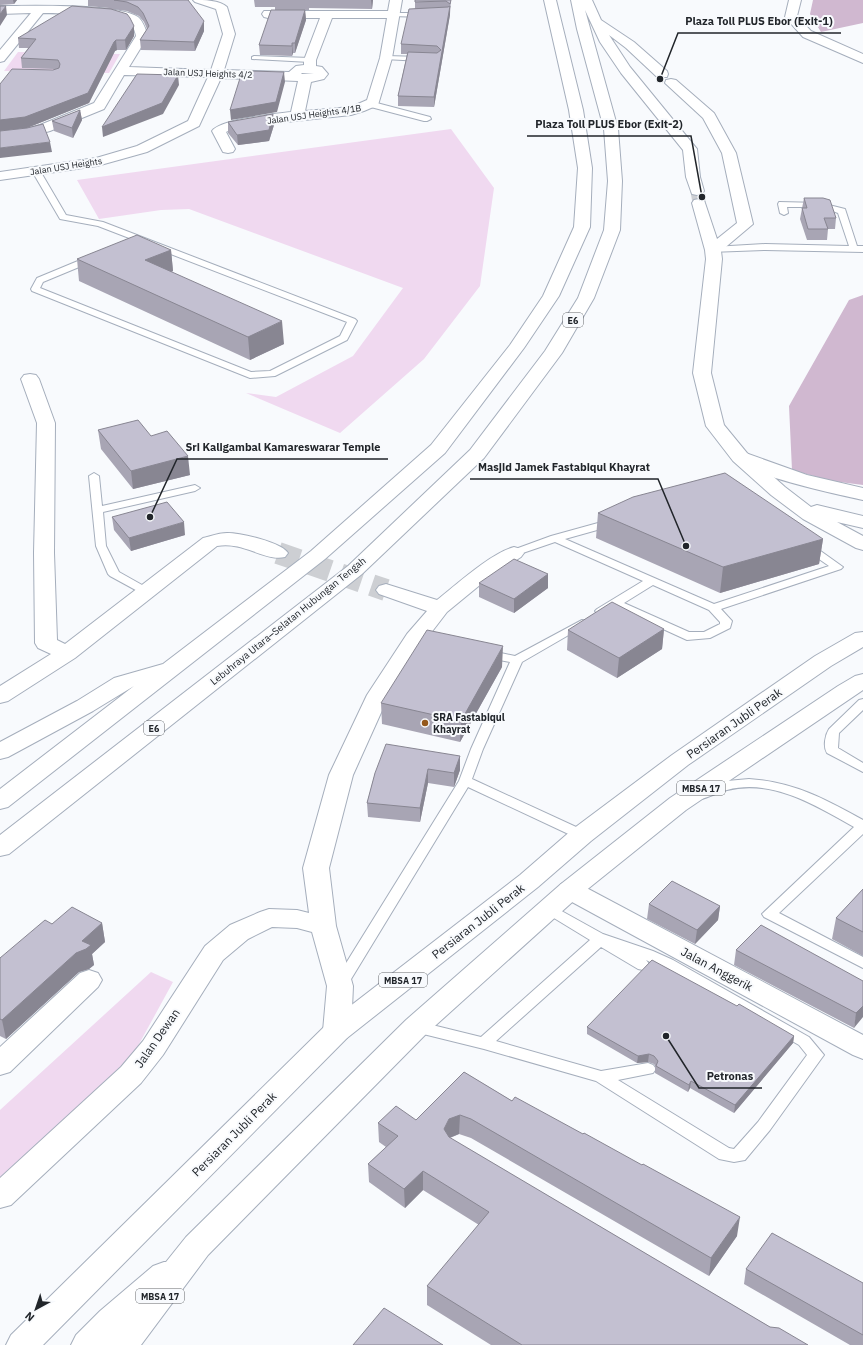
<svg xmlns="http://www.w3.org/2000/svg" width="863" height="1345" font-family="'IBM Plex Sans',sans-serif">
<rect width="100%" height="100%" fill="#f8fafd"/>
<path fill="#f0d9f0" d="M18,52l102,2 -11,19 -105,-2z
M451,129l43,59 -14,98 -56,73 -84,74 -94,-40 30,4 77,-41 50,-68 -214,-79 -28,1 -62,9 -22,-39z
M151,972l22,10 -46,84 -127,121v-77z"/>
<path fill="#d0b8d0" d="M813,0h50v23l-42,9 -11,-18z
M863,295v190l-31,-4 -40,-11 -3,-64 60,-106z"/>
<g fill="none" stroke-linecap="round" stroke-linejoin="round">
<path stroke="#cdcfd3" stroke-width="22" stroke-dasharray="22 11" stroke-linecap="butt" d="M278,553l108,37"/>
<path stroke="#cdcfd3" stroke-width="13" stroke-dasharray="13 6" stroke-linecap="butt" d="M697,191l2,12"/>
<g stroke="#a5aebc" stroke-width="2">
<path id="service" d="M394,13h29l3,2 -3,2 -31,-1v-2z
M254,56l56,2 3,2 -3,2 -58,-3v-2z
M386,56l36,1 3,2 -3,2 -38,-2 -1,-1z
M367,102h6l57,15 1,2 -4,2h-3l-57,-15z
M33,169h6l27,46 37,7 252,97 2,2 -10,19 -72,36 -25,2 -218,-87 -1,-2 6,-11 53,-22h6l1,2 -1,2 -53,22 -3,6 211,84 19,-1 70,-35 7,-14 -249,-96 -38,-7 -28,-48z
M779,202l42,1 24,6 12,37h6v6l-98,-2 -55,2 -1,-2 1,-2 3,-1 52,-3 84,2 -11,-33 -17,-6h-34l1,6 -4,2 -4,-2 -2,-9z
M94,473l5,3 3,30 93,-21 5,3 -5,3 -92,21 3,34 13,26 32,18 2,2 -2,2h-8l-33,-18 -2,-2 -12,-28 -7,-70z
M728,487l4,1 111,79 -2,2 -120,40 11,12 -2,7 -20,10 -23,2 -72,-33 -10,6h-8l-2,-2 2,-2 46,-28 -88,-39 -41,14 -5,-3 1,-2 41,-15zM726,494l103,72 -115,38 -149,-65zM653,585l56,25 11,12v2l-16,8h-15l-65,-29z
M582,620l4,1 2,2 -2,2 -64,37 -39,87 -11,30 115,53 2,3 -2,3 -5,1 -5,-1 -109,-51 -123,202 -5,1 -5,-1 -2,-4 2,-4 124,-200 12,-32 39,-87 -27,-5 -2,-3 2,-3 4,-1 28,6z
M863,699v11l-24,23 -1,15 25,15v9l-36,-19c-4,-6 -2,-18 2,-24l30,-29z
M749,779c45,3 76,20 114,41v14l-84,79 84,44v11l-99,-51 -2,-3 92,-87c-37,-21 -82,-49 -127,-37 -9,2 -17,7 -26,9l-5,-1 -2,-3 2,-3 31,-11z
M549,904l54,30 50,17 20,9 136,77 15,18 -3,4 -51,71 -25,30 -11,2 -15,-3 -123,-78 -112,-32 -73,-18 -2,-4 2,-4 5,-2 65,16 109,-97 -46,-28 -2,-3 2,-3zM601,947l37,22 5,1 5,-1 2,-4 -4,-5 17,8 136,77 8,10 -49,67 -24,27 -5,-1 -111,-68 35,-7 3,-4 -3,-4 -5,-2 -47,8 -105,-30z"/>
</g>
<g stroke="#a5aebc" stroke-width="2">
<path id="minor" d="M193,0c11,0 27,0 34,7l8,27 -11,36 65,2 7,-6 8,-1v-5l16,-42h-52l-4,-1 -2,-3 2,-3h124l2,-11h12l-10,58 -14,47 -14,6 -13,4 -84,9 -39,7 -2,1 9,17 -2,3 -5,1 -5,-1 -11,-21c9,-12 63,-17 79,-19l7,-31 -77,-3 -22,48 -52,26 -50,14 -97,14v-8l96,-14 41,-12 51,-25 20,-44 -84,-2 -20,34 -54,22 -22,6 -28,3v-8l27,-3 13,-4 54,-22 42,-67c-1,-5 -3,-11 -7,-14 -14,-10 -67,-8 -86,-9l-39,48 -4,1v-12l31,-37 -31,1v-8c28,0 117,-3 138,11 5,4 8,13 10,19l-19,31 82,3 12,-36 -7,-25 -21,-7zM332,18h55l-7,40 -13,42 -16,7 -46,4 6,-29 13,-3 4,-5 -6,-7 -6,-1v-6zM302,73l12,1h-13z
M30,374l6,1 3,4 16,44 -1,130 3,87 8,4 138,-106c8,-2 16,-5 24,-5 14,0 54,9 61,20l-3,4c-20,5 -41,-16 -68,-11l-142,112 -67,43 -8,2v-17l51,-32 -13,-6 -3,-5 -1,-90 3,-130 -16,-44 3,-4z
M514,547l7,2 3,4 -3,4 -35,23 -39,32 -23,30 -35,53 -36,80 -24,93 7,58 17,60 -2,45 -4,7 -10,3 -10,-3 -4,-7 4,-45 -15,-54 -15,-4 -25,-1 -24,12 -25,21 -60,95 -22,28 -130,122 -11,3v-30l121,-111 22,-26 62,-95 25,-21 30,-13 9,-3 28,1 12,3 -6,-45 26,-93 38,-80 40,-61 20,-23 -48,-17 -3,-4 3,-4 7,-2 51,16c19,-15 54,-47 77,-53z
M570,881l9,3 284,151v24l-10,-4 -292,-159 -4,-6 4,-6z
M89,970l9,3 4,7 -4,7 -88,85 -10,3v-28l80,-74z"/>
</g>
<g stroke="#a5aebc" stroke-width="2">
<path id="tertiary" d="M789,0h12l-4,16 14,15 52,23v9l-60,-26 -18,-20z
M740,451l67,24 56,13v12c-23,-5 -121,-26 -132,-43l2,-4z"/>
</g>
<g stroke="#a5aebc" stroke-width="2">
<path id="primary" d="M863,632v15l-32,19 -143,99 -97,76 -53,46 -191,151 -304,307h-37l5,-10 316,-311 193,-149 53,-46 99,-74 143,-99 40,-23z
M863,674v16l-177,120 -107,86 -153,138 -218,221 -67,90h-70l5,-10 24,-24 53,-45 11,-4h2l20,-25 220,-217 155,-136 109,-86 168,-112 17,-10z"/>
</g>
<g stroke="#a5aebc" stroke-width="2">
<path id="motorway" d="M544,0h12l27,110 9,58 -2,59 -31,69 -35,52 -79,105 -120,106 -317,248 -8,2v-20l134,-103 -41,25 -85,46 -8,2v-17l77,-41 37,-23 49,-14 148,-113 120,-106 79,-100 33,-49 31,-69 4,-59 -9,-58z
M571,0h21l9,20 33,22 33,29 1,3 -1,3h-10l-31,-29 -17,-13 21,32 67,82 3,28 4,14 -2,3 -5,1 -5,-1 -6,-17 -3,-27 -62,-77 -21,-31 -15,-32 33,119 4,52 -2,49 -26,68 -32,55 -78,105 -122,116 -353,280 -9,2v-21l348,-269 122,-116 75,-99 33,-53 26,-68 4,-49 -4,-52 -27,-100z
M671,79l5,1 38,33 22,40 17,71 -32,27 1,8 -11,114 13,52 23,28 38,34 26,20 6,-2 46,11v12l-26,-6 26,14v14l-7,-2 -53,-29 -32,-24 -38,-34 -27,-35 -13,-53 13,-114 -1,-9 -13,-47 2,-3 5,-1 5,1 13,39 20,-16 -15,-70 -19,-35 -38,-35 1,-3z"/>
</g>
<use href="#service" fill="#fff" fill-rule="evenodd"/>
<use href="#minor" fill="#fff" fill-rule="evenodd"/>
<use href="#tertiary" fill="#fff" fill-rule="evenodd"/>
<use href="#primary" fill="#fff" fill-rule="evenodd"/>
<use href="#motorway" fill="#fff" fill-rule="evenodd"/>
</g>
<path fill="#a8a5b4" d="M0,0h17l-3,4 -14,1z
M88,0h100l16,31 -9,20 -54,-1 -1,-10 7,-11 -3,-7 -5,-6 -12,-5 -15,-2 22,27 -8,14h-9l-2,1 -26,52 -62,25 -27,3 53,-61 1,-1 -32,-1 -1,-10 7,-10h-9l-1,-10 91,-30 -21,-2z
M254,0h119l-1,9 -63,-1v2h-34v-3h-20z
M415,0h36l-1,14 -16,93 -36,-1v-10l9,-42h-6v-10l14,-36z
M305,10l1,10 -11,33h-2l-1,3 -32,-1 -1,-10z
M80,110l2,10 -9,18 -19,-7 -2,-10z
M273,114l1,11 -5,16 -31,4 -10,-12v-11z
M804,198l32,20 -1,11h-7l-1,11h-20l-7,-21z
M171,250l2,21 -2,1 113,72 -34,16 -171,-79 -2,-22z
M98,430l53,6 39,39 -57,14 -32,-40z
M598,513l225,26 -4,25 -99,29 -124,-55z
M112,517l73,18 -54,16 -17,-21z
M548,574v14l-34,25 -35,-16v-14z
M664,629l-2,20 -45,29 -50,-28 1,-20z
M502,667l-42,75 -78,-18 -1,-21z
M460,756v14l-6,17 -26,-4 -8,39 -52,-5 -1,-14 8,-30z
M863,889v67l-31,-17 4,-21z
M649,904l71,2 -2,14 -23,24 -48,-25z
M102,923l3,19 -13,12 2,11 -5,4 -10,3 -73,67 -6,-3v-78l52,-34z
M736,950l127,31 -9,47 -120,-63z
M737,1006l57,30 -1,7 -59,70 -44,-25 -2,4 -33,-19v-7l-1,-2 -6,-2 -11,1 -50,-29v-7z
M464,1072l273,164 -28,40 -238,-138 -12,-4 -9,4 320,189 38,18h-317l-64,-40v-19l52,-61 -56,-35 -18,18 -36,-26 -1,-18 18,-17 -7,-5 -1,-19 38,-3z
M746,1269l117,14v62h-13l-106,-61z"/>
<path fill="#888692" d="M13,0h4l-3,4z
M371,0h2l-1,9z
M6,6l1,9 -7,11v-12z
M450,6v9l-16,92v-10z
M305,10l1,10 -11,33v-10z
M204,21v10l-9,20 -1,-9z
M134,26v10l-8,14 -1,-10z
M116,40l1,10 -2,1 -26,52 -62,25 -27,3v-11l114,-78z
M292,43l1,10 -1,3z
M284,72l1,10 -8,30 -46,8 -1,-10z
M178,75l1,10 -16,29 -60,23 -1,-10z
M80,110l2,10 -9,18 -1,-10z
M273,114l1,11 -5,16 -31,4 -1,-10z
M50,142l2,10 -52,6v-10z
M171,250l2,21 -26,11 -2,-22z
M282,321l2,23 -34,16 -2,-23z
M188,456l2,19 -57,14 -2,-18z
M184,522l1,13 -54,16 -2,-13z
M823,539l-4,25 -99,29 3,-26z
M548,574v14l-34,25v-14z
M664,629l-2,20 -45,29 2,-20z
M503,646l-1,21 -42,75 1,-21z
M460,756v14l-6,17v-14z
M428,769v14l-8,39v-14z
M720,906l-2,14 -23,24 2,-14z
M102,923l3,19 -13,12 2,11 -5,4 -10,3 -73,67 -4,-19 74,-67 6,-12z
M863,1006v11l-9,11 2,-15z
M794,1036l-1,7 -59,70 1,-8z
M649,1054l-1,8 -11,1 1,-7z
M691,1081l-1,7 -2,4 1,-7z
M460,1115l-1,19 -10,4 -5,-9 5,-10z
M423,1171v19l-18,18 -1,-19z
M740,1217l-3,19 -28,40 2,-18z"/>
<path fill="#c3c0d1" stroke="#888692" d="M114,0h74l16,21 -10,21 -54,-2 9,-14 -6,-13 -5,-6 -11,-5z
M415,0h36l-1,4 -4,-3 -31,1z
M0,6h6l-6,8z
M72,6l39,3 16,5 3,4 4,8 -9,14h-9l-2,2 -26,51 -63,24 -25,3v-36l12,-15 41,1 6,-2 1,-4 -2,-4 -37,-2 15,-19 -18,-1z
M450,6l-16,91 -36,-1 10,-44 29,1 4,-3 -4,-4 -36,-2 8,-35 39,-2z
M271,10h34l-10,33h-3v3l-33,-1z
M250,71l34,1 -8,30 -46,8 11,-35h8z
M137,74l41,1 -16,28 -60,24z
M80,110l-8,18 -20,-7z
M273,114l-4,16 -32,5 -9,-13z
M43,124l7,18 -50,6v-17l27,-3z
M804,198h19l7,2 6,18h-12l4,11h-20l-6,-21h5z
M137,235l34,15 -26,10 137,61 -34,16 -171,-78z
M138,420l13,16 16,-5 21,25 -57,15 -33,-41z
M725,473l98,66 -100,28 -125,-54 35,-16z
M167,502l17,20 -55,16 -17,-21z
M514,559l34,15 -34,25 -35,-16z
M612,602l52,27 -45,29 -51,-28z
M427,630l76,16 -42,75 -80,-18z
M386,744l74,12 -6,17 -26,-4 -8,39 -53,-5 8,-30z
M672,881l48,25 -23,24 -48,-26z
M863,889v43l-27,-14z
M72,907l30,16 -20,18 9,4 -5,4 -10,4 -74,67 -2,-1v-61l45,-38 7,4z
M761,925l102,56v25l-7,7 -120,-63z
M652,960l85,46 2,-2 55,32 -59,69 -44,-24 -2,4 -33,-19 2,-5 -4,-5 -5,-2 -11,2 -51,-29z
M464,1072l48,29 3,-4 68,37 1,-1 58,32 1,-1 97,53 -29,41 -240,-139 -11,-4 -11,4 -5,10 5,8 321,190 9,1 29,17h-286l-95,-59 62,-74 -66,-41 -19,18 -36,-25 30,-28 -20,-13 18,-17 20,14z
M772,1233l91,50v52l-117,-66z
M384,1308l59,37h-90z"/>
<circle fill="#95591c" stroke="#f8fafd" stroke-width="1.5" cx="425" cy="723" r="4"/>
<g text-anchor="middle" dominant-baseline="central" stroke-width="4" stroke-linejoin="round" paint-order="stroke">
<g font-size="9" fill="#21252a" stroke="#f8fafd">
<text transform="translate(208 73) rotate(2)">Jalan USJ Heights 4/2</text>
<text transform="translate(314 114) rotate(-8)">Jalan USJ Heights 4/1B</text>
<text transform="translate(66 166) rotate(-9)">Jalan USJ Heights</text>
</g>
<g fill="#f8fafd" stroke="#626569" stroke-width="1">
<rect x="563" y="313" width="20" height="14" rx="3"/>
<rect x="144" y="721" width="20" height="14" rx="3"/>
<rect x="677" y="781" width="48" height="14" rx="3"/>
<rect x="379" y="973" width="48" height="14" rx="3"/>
<rect x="136" y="1289" width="48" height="14" rx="3"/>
</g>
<g font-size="9" font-weight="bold" fill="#21252a">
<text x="573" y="320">E6</text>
<text x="154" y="728">E6</text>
<text x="701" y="788">MBSA 17</text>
<text x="403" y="980">MBSA 17</text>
<text x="160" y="1296">MBSA 17</text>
</g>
<g font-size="10" fill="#21252a" stroke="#f8fafd">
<text transform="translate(288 621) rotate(-39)">Lebuhraya Utara–Selatan Hubungan Tengah</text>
</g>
<g font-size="10" font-weight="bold" fill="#21252a" stroke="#f8fafd" text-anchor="start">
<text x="433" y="717">SRA Fastabiqul<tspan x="433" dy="12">Khayrat</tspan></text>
</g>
<g font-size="12" fill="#21252a" stroke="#f8fafd">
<text transform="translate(734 723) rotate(-35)">Persiaran Jubli Perak</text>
<text transform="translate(478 921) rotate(-38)">Persiaran Jubli Perak</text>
<text transform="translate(717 969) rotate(28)">Jalan Anggerik</text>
<text transform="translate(157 1038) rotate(-55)">Jalan Dewan</text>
<text transform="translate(234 1134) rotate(-45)">Persiaran Jubli Perak</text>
</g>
</g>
<path fill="none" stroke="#21252a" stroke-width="1.5" d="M660 79L678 33H841M702 197L691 136H527M150 517L177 459H388M686 546L658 479H470M666 1036L699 1088H762"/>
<g fill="#21252a" stroke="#f8fafd" stroke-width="1.5">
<circle cx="660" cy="79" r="4"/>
<circle cx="702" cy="197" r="4"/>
<circle cx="150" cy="517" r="4"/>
<circle cx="686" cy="546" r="4"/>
<circle cx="666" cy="1036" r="4"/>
</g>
<g font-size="11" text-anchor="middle" font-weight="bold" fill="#21252a" stroke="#f8fafd" stroke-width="4" stroke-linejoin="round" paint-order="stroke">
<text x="759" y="25">Plaza Toll PLUS Ebor (Exit-1)</text>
<text x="609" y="128">Plaza Toll PLUS Ebor (Exit-2)</text>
<text x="283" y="451">Sri Kaligambal Kamareswarar Temple</text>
<text x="564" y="471">Masjid Jamek Fastabiqul Khayrat</text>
<text x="730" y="1080">Petronas</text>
</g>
<g transform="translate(36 1309) rotate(220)" stroke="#f8fafd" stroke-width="3" paint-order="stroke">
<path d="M0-3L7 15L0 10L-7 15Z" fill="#21252a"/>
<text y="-6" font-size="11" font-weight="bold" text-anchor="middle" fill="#21252a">N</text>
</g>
</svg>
